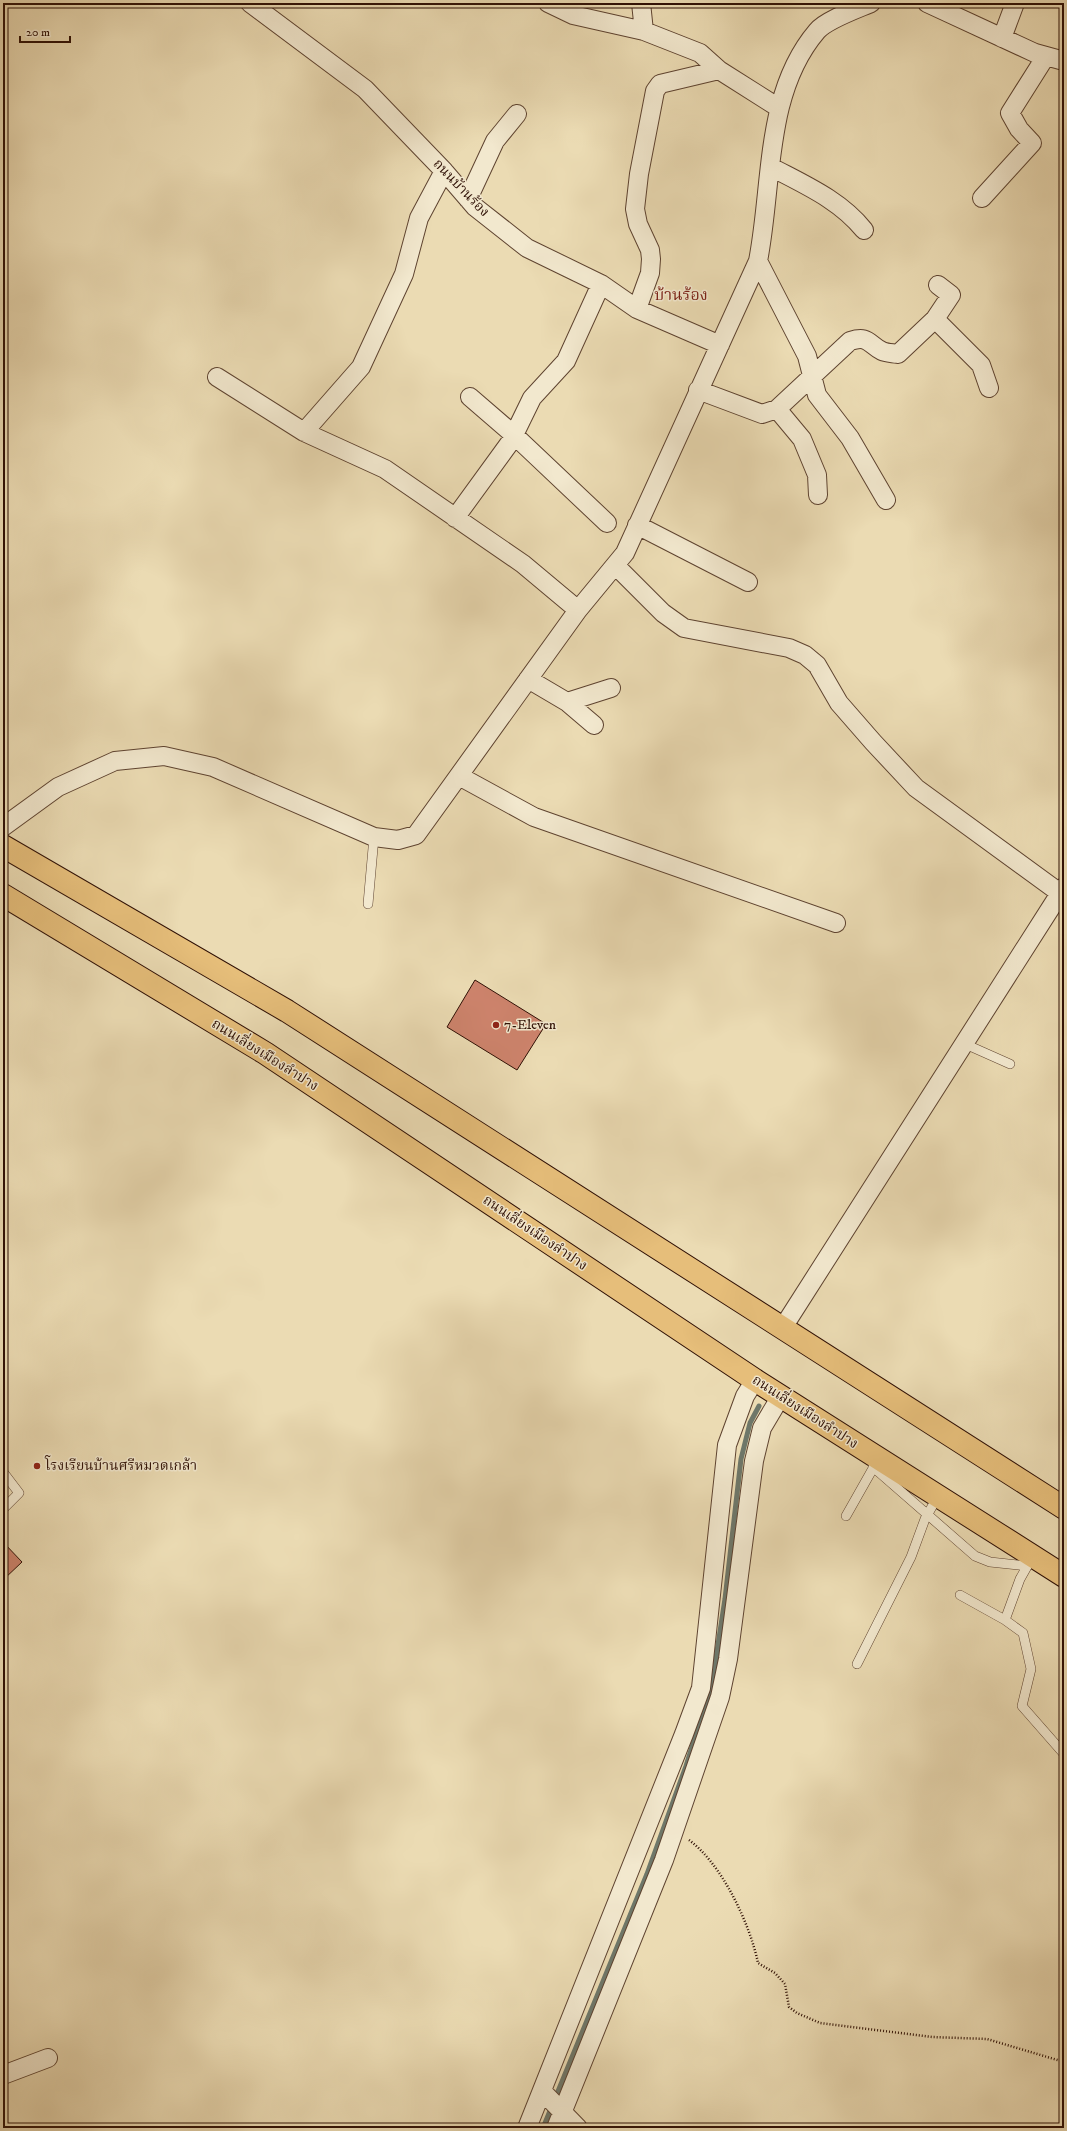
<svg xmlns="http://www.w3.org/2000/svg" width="1067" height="2131" font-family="'IM FELL DW Pica','Noto Serif Thai',serif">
<rect width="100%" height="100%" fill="#ebdbb3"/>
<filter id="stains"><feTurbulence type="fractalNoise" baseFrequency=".005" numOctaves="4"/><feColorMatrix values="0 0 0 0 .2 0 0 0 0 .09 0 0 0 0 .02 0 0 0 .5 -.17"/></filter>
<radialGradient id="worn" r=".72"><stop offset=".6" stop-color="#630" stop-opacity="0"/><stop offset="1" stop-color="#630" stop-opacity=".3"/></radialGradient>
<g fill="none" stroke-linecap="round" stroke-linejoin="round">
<path stroke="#6e7769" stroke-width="5" d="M543,2128l104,-254 39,-108 26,-82 13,-85 16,-140 9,-36 9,-17"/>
</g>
<path fill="#cd836c" stroke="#2f1005" d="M475,980l71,44 -29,46 -70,-43z
M3,1542l19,20 -19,18z"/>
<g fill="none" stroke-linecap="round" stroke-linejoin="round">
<g stroke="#5e4330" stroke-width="10">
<path id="service" d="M368,904l6,-67
M965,1044l45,20
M873,1467l102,89 15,6 37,4
M3,1472l16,21 -16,16
M846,1516l30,-53
M960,1595l45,25 15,-41 9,-16
M1005,1620l18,13 8,36 -9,37 42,48
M857,1664l54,-107 14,-38 13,-23"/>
</g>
<g stroke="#5e4330" stroke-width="20">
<path id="minor" d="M250,3l115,86 79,82 31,36 52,41 74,36 36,25 83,36
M548,3l25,12 71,16 56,22 19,17 60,38
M641,3l3,28
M927,3l108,50 29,8
M1002,38l13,-35
M771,167c34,18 69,33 93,63
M982,198l50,-55 -13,-14 -9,-16 36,-57
M468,199l27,-58 22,-27
M758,261l49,95 10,39 33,43 36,62
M637,309l13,-36 1,-14 -1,-9 -12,-26 -3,-15 4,-35 16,-83 5,-7 59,-14
M935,319l16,-24 -13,-10
M217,377l87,55 81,37 138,95 55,46
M698,390l64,24 15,-5 73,-68c19,-6 18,3 32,10 4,2 11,2 16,3l37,-35 46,46 8,23
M470,397l44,38 93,88
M777,409l25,30 15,36 1,20
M304,432l57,-65 43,-93 15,-56 25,-47
M455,518l56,-77 21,-43 34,-37 35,-77
M637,525l111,57
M616,566l47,47 21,15 105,20 16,7 12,10 22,38 34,39 43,46 144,105
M528,679l39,23 44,-14
M567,702l27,23
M459,776l75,41 302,106
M3,827l55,-40 57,-26 49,-5 49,11 161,70 24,3 18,-5 162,-225 47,-57 133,-292c15,-76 6,-168 59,-230 9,-11 40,-22 54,-28
M782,1329l282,-442
M3,2075l45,-17
M542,2091l36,37
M527,2128l157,-394 17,-46 26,-243 18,-49 10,-16
M556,2128l108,-268 56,-163 8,-38 26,-198 8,-33 19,-32"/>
</g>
<g stroke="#2f1005" stroke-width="24">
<path id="trunk" d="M3,846l284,165 777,497
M3,895l262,158 490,327 309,196"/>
</g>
<path stroke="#2f1005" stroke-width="2.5" stroke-dasharray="1 2" stroke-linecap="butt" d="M689,1840c33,24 61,84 69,123l17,10 10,11 4,23 8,6 23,10 112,14 55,2 77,23"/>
<use href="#service" stroke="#f2e8ce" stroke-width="9"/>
<use href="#minor" stroke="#f2e8ce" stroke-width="18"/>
<use href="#trunk" stroke="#e6be7a" stroke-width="22"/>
</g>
<g fill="#8f2418" stroke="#f2e8ce" stroke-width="1.5">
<circle cx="496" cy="1025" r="4"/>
<circle cx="37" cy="1466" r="4"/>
</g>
<g text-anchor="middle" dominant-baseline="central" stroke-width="3" stroke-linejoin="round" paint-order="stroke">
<g font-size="14" fill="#2f1005" stroke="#f2e8ce">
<text transform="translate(461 188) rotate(46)">ถนนบ้านร้อง</text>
<text transform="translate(265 1055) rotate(32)">ถนนเลี่ยงเมืองลำปาง</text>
<text transform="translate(535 1233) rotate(34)">ถนนเลี่ยงเมืองลำปาง</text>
<text transform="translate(805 1412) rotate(33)">ถนนเลี่ยงเมืองลำปาง</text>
</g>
<g font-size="14" fill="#2f1005" stroke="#f2e8ce" text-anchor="start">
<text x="504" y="1025">7-Eleven</text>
<text x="45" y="1466">โรงเรียนบ้านศรีหมวดเกล้า</text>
</g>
<g font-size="16" fill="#7a1f14" stroke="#f2e8ce">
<text x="681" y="295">บ้านร้อง</text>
</g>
</g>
<rect width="1067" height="2131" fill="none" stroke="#ebdbb3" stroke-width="16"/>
<rect x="4" y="4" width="1059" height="2123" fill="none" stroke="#2f1005" stroke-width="2"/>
<rect x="8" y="8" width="1051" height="2115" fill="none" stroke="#2f1005"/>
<path d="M20 36v6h50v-6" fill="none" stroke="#2f1005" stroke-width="2"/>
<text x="26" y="36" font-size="12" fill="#2f1005" stroke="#f2e8ce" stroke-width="3" paint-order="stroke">20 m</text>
<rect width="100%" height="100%" filter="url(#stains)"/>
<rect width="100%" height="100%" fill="url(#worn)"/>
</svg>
